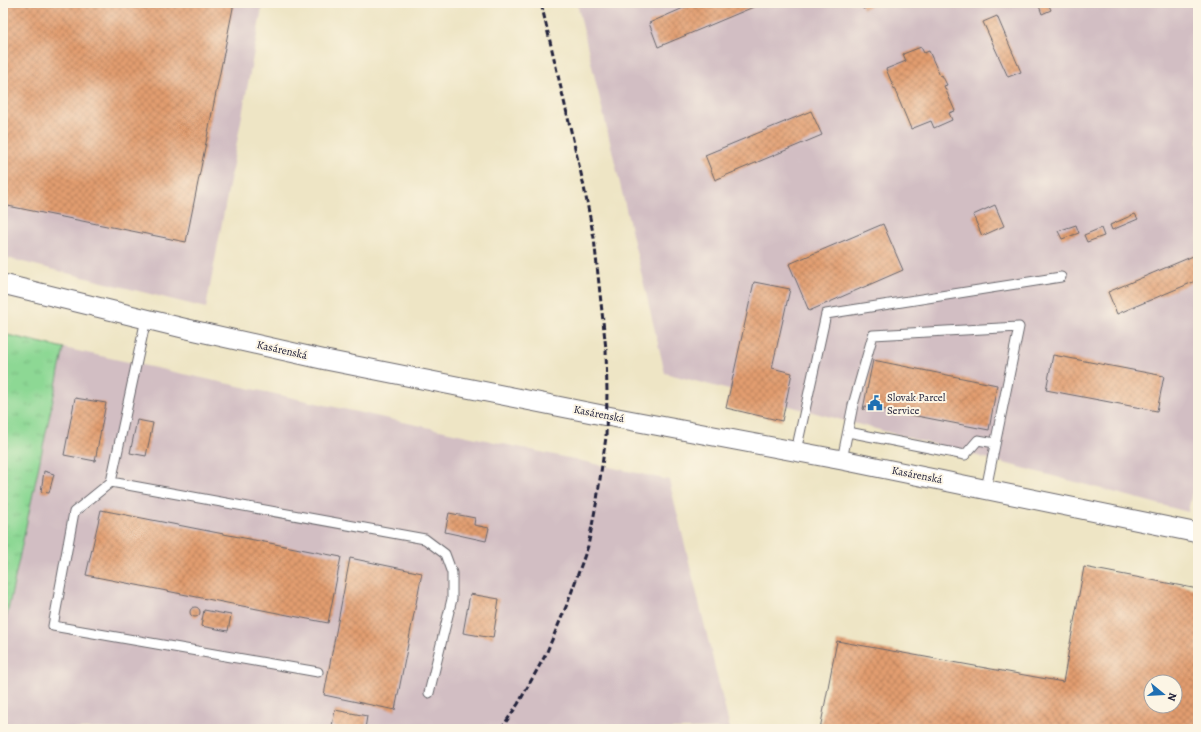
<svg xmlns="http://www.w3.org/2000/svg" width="1201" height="732" font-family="Alegreya,serif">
<defs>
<pattern id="grass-tufts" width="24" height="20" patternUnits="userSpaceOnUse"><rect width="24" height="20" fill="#8dd894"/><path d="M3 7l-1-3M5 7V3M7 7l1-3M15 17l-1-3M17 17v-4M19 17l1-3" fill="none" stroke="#79b980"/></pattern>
<pattern id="building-cross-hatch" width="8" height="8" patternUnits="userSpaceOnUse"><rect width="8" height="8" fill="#e29d6f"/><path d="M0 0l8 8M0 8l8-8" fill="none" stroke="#b7805c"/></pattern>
</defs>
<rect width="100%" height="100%" fill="#fcf5e5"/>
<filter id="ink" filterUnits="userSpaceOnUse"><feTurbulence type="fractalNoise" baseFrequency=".025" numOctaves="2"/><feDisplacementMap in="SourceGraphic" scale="8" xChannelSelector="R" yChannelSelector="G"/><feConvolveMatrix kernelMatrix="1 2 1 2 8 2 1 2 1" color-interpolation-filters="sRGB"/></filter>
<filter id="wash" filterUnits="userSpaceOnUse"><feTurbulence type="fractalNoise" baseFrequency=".012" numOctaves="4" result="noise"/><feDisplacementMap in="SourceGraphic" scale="16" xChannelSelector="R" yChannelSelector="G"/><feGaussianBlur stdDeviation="0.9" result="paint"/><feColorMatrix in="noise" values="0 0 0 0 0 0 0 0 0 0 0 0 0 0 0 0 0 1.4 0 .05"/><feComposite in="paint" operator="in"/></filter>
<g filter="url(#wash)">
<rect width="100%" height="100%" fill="#eee5c5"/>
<path fill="#d2bec3" d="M3,3h260l-57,305 -203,-51z
M577,3h621v460l-10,49 -523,-139z
M64,348l605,132 61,249h-727v-95z"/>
<path fill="url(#grass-tufts)" stroke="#587d68" d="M3,334l61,14 -61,286z"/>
<g id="blocks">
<path fill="url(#building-cross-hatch)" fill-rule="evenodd" d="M3,3h231l-48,239 -183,-37z
M695,3h68l-105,44 -9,-24z
M861,3h16l-14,6z
M1038,3h10l3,7 -9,4z
M997,16l24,56 -13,5 -25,-55z
M921,47l3,6 5,-2 11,25 2,-1 5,10 -3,1 11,25 -6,2 3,7 -18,8 -3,-7 -20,8 -25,-60 20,-8 -3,-7z
M811,111l11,24 -107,45 -10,-25z
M995,205l9,21 -22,10 -9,-21z
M1135,214l3,5 -26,11 -2,-5z
M883,224l20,46 -94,41 -20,-47z
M1076,225l3,8 -17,6 -4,-8z
M1101,228l3,8 -17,6 -3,-7z
M1198,254v26l-81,34 -9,-22z
M754,282l36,7 -18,79 20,5 -10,48 -56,-13z
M1053,355l111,21 -7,35 -111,-21z
M873,360l124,25 -8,45 -124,-24 -1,4 -1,-1z
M75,398l31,5 -11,58 -31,-6z
M137,420l16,3 -7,33 -16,-3z
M44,471l10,3 -5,19 -8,-1z
M101,510l240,47 -13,66 -242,-48z
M449,513l26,5 -1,7 15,3 -3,13 -41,-9z
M350,558l72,15 -27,137 -71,-15z
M1084,567l114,22v140h-378l17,-88 226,41zM1151,682h24v24h-24z
M470,594l29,5 -6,39 -30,-5z
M190 612a5 5 0 1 1 10 0a5 5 0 1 1-10 0Z
M204,610l27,5 -3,16 -27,-5z
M335,710l32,6 -2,13h-19l-14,-3z"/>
</g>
</g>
<g filter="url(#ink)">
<use href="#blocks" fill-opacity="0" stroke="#69666b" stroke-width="1"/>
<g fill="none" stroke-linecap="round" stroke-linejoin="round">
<g stroke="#69666b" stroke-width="11">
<path id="lane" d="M146,319l-35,163 -37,30 -21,114 265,46
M848,432l117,23 13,-15 17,3
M796,451l30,-137 235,-37
M842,460l11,-55 20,-70 146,-8 -33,162
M111,482l314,57 20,15 7,19v26l-23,94"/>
</g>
<g stroke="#69666b" stroke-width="21">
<path id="street" d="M3,284l180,44 143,32 281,56 235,44 356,73"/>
</g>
<use href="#lane" stroke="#fff" stroke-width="9"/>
<use href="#street" stroke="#fff" stroke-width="19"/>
<path stroke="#22223b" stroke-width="3" stroke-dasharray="6 3" stroke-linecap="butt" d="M501,729l17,-25 28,-50 22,-52 20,-56 9,-46 9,-63 1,-45 -1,-43 -12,-111 -11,-56 -42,-179"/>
</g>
</g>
<defs>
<g id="civic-bare" transform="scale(1.2)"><path d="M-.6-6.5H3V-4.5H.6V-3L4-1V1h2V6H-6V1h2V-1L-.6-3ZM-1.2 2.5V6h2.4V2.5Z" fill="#1f6fb2" stroke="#fcf5e5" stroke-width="2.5" paint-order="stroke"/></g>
</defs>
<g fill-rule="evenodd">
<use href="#civic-bare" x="875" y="403"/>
</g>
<g text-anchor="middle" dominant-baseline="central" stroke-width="4" stroke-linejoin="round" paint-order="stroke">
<g font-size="11" fill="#22223b" stroke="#fcf5e5">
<text transform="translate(282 350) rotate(13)">Kasárenská</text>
<text transform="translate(599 414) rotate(11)">Kasárenská</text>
<text transform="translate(917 475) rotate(11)">Kasárenská</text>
</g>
<g font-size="11" fill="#22223b" stroke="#fcf5e5" text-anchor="start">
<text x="887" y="397">Slovak Parcel<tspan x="887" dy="13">Service</tspan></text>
</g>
</g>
<rect width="1201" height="732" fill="none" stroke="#fcf5e5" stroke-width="16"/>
<g transform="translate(1163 694) rotate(108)"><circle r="19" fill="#fcf5e5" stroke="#a5a1a1"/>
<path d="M0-3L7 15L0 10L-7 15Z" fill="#1f6fb2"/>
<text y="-6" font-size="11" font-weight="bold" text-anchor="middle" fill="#22223b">N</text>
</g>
</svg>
